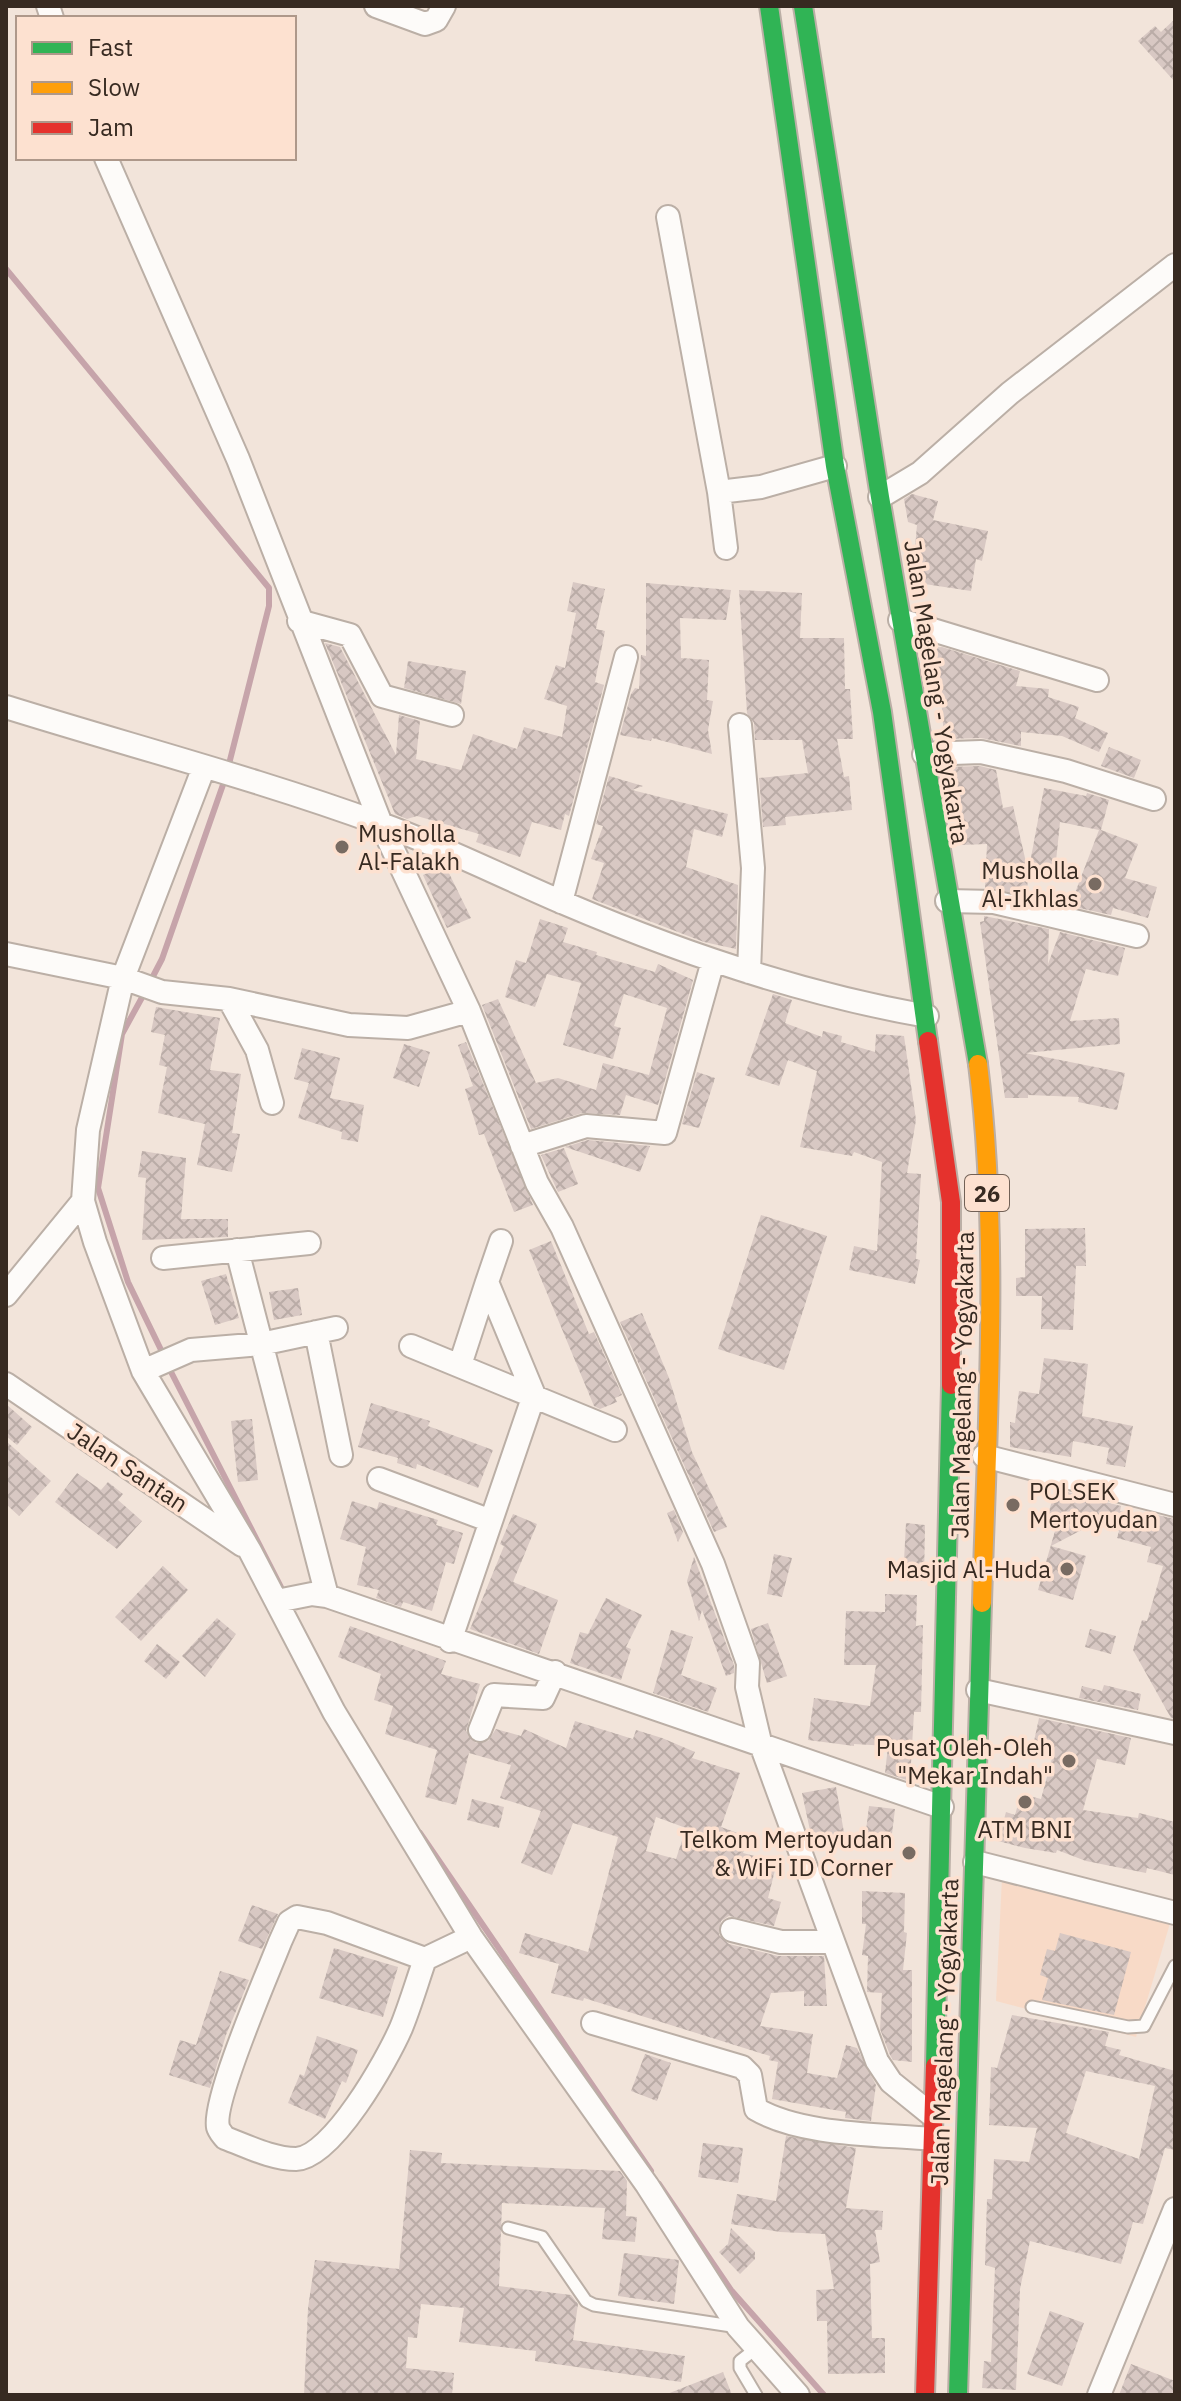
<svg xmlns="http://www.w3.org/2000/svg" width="1181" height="2401" font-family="'IBM Plex Sans',sans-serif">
<defs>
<pattern id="building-cross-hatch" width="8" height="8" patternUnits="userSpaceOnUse" patternTransform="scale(2)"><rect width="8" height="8" fill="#d8c8c3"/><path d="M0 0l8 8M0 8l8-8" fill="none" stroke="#baaca7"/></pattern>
</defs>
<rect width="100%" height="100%" fill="#f2e4da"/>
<path fill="#f8dac7" d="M1002,1878l169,42 -35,117 -140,-36z"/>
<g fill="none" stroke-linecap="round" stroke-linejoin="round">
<path stroke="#c6a4aa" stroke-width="6" d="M6,269l263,319v18l-41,162
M150,982l12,-23 63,-180
M145,992l-23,42 -24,154 30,94 36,74
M168,1366l115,225
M420,1833l231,338
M659,2184l72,106 93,105"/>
</g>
<path fill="url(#building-cross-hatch)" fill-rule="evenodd" d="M1175,19v63l-37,-41 17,-15 6,6z
M912,494l26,7 -5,19 55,11 -6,30 -6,-2 -5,32 -53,-8 -4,-24 3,-34 -9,-3 -4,-23z
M573,582l32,7 -9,40 9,2 -10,51 9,3 -35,131 -4,-2 -4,16 -29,-8 -12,35 -44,-15 3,-8 -62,-18 -10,3 -12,-5 -70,-171 15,4 56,108 3,-40 21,6 -4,38 45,11 12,-36 44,15 7,-22 38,10 5,-31 -23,-7 12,-34 9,3 11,-55 -9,-2z
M646,583l85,7 -5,30 -46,-2 1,40 28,2 -2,40 6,1 -5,29 4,24 -60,-16 -1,3 -31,-6 11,-41 4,-6 4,1 2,-34 5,1z
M739,590l63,3 -2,45h44l1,51h5l3,50h-16l7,38 5,-1 3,34 -67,7 1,8 -23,2 -4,-49 49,-5 -6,-33h-47l-1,-17 -7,-10z
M942,647l78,24 -4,15 33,3 -1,8 31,10 -4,11 33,15 -9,19 -37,-16 -41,-4v14l-40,-8 -37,1 -3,-44h-5v-27h-4l-4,-20z
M408,661l58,10 -5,33 -57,-16z
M1109,747l32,13 -7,18 -33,-12z
M980,766l16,4 7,38 10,-2 15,65 -1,24 -42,-7 2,-44 -26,1 -13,-78z
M609,776l34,10 -11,4 96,24 -6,23 -28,-8 -8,38 52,18 -2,64 -32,-7 -112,-43 12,-36 -13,-4 12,-33 -7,-2z
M1044,788l42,8 1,-3 22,7 -8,30 37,14 -13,34 32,9 -9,31 -35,-10 -2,7 -41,-9 29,-76 -39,-8 -5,49 -26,-3z
M445,865l26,53 -24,10 -24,-53z
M984,916l65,13 -1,35 12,-32 65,16 -7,28 -32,-7 -16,52 49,-3 1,26 -95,9 100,20 -8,37 -39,-8 1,-5 -51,-2v3h-23l-25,-176 4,-1z
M540,919l28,9 -5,14 34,10 -1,3 59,17 3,-8 35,16 -35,125 -32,-10 -6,20 -38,-2 -51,16 -49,-124 16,-6 38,84 22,-5 38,12 7,-27 46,12 18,-67 -43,-14 -10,32 7,2 -8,31 -50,-14 18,-62 -34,-9 -12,33 -30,-10 11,-37 10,3z
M773,994l19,6 -7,23 37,14 1,-6 19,5 -1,6 34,10 1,-18 28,2 12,84 -9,53 14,1 -5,85 4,1 -5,24 -66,-14 5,-24 23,5 5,-89 -28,-10 -2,4 -52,-9 17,-76 -29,-11 -9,26 -34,-11z
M156,1007l64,11 -10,52 31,4 -9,59 8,1 -8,38 -35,-7 8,-41 -47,-11 9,-46 -8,-2 6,-30 -14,-3z
M466,1042l67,163 -19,7 -30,-78 -5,1 -14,-46 8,-3 -15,-41z
M404,1044l26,8 -11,35 -26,-9z
M302,1048l38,10 -10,40 34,7 -6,37 -17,-3 1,-7 -44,-14 11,-35 -15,-4z
M697,1072l18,6 -16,50 -17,-4z
M588,1140l62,6 -10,26 -75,-25z
M564,1148l14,36 -20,8 -17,-37z
M142,1151l44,7 -5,61h47v18l-86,3 4,-62 -8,-1z
M761,1215l66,21 -43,134 -66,-21z
M1085,1228l1,38h-10l-3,64 -32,-1 1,-33h-26v-18l9,-1v-48z
M551,1241l38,93 5,-2 28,63 -7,3 2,4 -17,7 -6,-3 -65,-156z
M226,1274l13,44 -24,7 -14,-44z
M298,1288l4,27 -28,5 -5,-28z
M642,1313l27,65 23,74 35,75 -13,5 -94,-210z
M1044,1358l44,6 -6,52 51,10 -8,41 -19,-3 3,-16 -36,-7 -2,16 -61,-10v-25l5,1 4,-32 20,3z
M371,1403l59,18 -2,5 65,24 -15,38 -61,-24 -1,5 -19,-6 1,-5 -40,-11z
M6,1404l26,23 -15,18 -11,-9z
M252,1419l6,61 -20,2 -7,-61z
M6,1441l45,40 -32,35 -13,-12z
M77,1473l24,17 7,-8 15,12 -5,6 24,21 -25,28 -62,-47z
M1063,1491l58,15 -1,5 31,9 2,-6 22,5v200l-4,-1 -38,-68 9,-30 5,1 16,-55 -16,-4 4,-15 -34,-9 2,-7 -26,-7 -42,22 35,10 -13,44 -35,-10 21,-73 -11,-3 5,-16 7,2z
M352,1501l25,8 2,-7 59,18 -2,5 27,8 -9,31 -8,-2 -14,49 -29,-9 -2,5 -25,-9 3,-8 -22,-5 9,-38 -26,-8z
M674,1510l9,22 -5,10 -11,-29z
M513,1514l24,10 -24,58 45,18 -19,54 -69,-25 34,-83 -4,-2z
M906,1523l19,2 -1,56 -21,-1z
M774,1554l18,4 -10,39 -15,-3z
M694,1557l40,108v8l-8,3 -24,-66 -3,11 -12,-40z
M163,1566l25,24 -47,51 -26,-24z
M885,1594l32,1 -1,31 7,-1 -2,87h-7l-4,69 -25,-8 3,-27 -34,-2v2l-46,-6 6,-42 56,8 6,-41h-32l2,-54 39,1z
M606,1598l36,17 -16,32 5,2 -10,31 -51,-17 10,-31 8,2z
M217,1618l19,16 -31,43 -23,-21z
M768,1623l19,53 -20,7 -16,-54z
M350,1626l96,35 -5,13 39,10 -14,47 10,12 12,-2 8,-12 25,7 3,-7 42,19 9,-27 58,18 3,-9 26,8 33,14 -3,6 48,15 -19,54 28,10 -6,16 34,9 -9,36 13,4 -7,24 -45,-10 -8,5 -2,14 10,9 49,12h46l3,50h-23v-15l-33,2 -11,33 53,8 -6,39 30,5 9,-33 11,3 19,37 -5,36 -26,-3 1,-6 -74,-13 6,-37 -9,-2 1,-4 -186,-58 -1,3 -32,-8 8,-29 -40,-11 6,-20 63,19 30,-115 -45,-14 -21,52 -31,-12 20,-52 -41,-13 11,-33 -42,-12 -13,52 -31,-8 12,-47 -52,-16 8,-28 -19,-6 7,-26 -43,-17zM656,1817l30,11 -10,31 -30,-8z
M1090,1629l26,7 -5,18 -26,-7z
M671,1630l22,7 -12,38 36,13 -9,24 -55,-19z
M157,1644l23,18 -14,17 -22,-18z
M1104,1685l37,9 -3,16 -59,-12 3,-12 20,5z
M1039,1718l92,20 -6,27 -28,-6 -14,51 55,8 1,-5 36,9v53l-28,-7 -1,5 -60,-12 -29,-11 -1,3 -31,-5 -27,-7 8,-29 9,3 6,-21 20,5 13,-48 -21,-5z
M836,1787l10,57 -32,5 -12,-56z
M472,1799l32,8 -5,21 -32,-8z
M869,1806l26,3 -5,41 -26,-3z
M862,1891l43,2 -1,39 3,1 -4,37h9v92l-19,-2 -3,-5 -10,-26 2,-36 -15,-1 1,-36 -6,-1 4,-31h-4z
M252,1905l26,9 -16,35 -24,-8z
M1060,1933l71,19 -17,63 -72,-15 6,-22 -8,-3 7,-26 8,2z
M334,1948l64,19 -15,50 -64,-19z
M220,1971l29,9 -23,55 -16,53 -41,-13 11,-35 16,5z
M1012,2015l97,17 -4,14 16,4 -2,5 56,16v79l-10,-2 -22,76 -10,-2 -12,42 -91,-23 -10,48 -4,101 -34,-2 2,-27 7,1 4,-94 -10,-3 2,-66h5l2,-40 35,3 8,-34 -48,-3 2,-58 6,1zM1086,2071l69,15 -16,73 -73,-26z
M317,2036l41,14 -12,33 -4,-2 -17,38 -37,-16 12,-29 4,2z
M645,2054l26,9 -14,38 -26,-10z
M786,2136l70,12 -10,60 37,3 -1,19h-7l5,32 -10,2 2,74h13v35l-57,1 -1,-53h-10l-1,-31 18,-1 -9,-55 -45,-2 -49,-8 6,-30 39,7z
M703,2143l40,5 -5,35 -40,-6z
M410,2150l32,3 -1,10 179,8 7,10 -1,35 11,1 -2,25 -33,-3 3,-31 -103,-5 -3,83 72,9 7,9 -5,36 112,16 -4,26 -146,-21 1,-10 -77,-9 5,-34 -43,-4 -4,34 -9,-1 -2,31 48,5 -2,22h-148l4,-87 7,-48 84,9z
M731,2228l24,24v7l-15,15 -21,-22 9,-8z
M624,2253l55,7 -5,44 -56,-8z
M1050,2311l34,12 -22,63 -35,-12z
M1131,2364l44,17v14h-56z
M723,2372l9,23h-65v-1z"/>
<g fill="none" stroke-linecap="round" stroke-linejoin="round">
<g stroke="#bbafa6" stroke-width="15">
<path id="lane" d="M1032,2007l96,20 16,-1 31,-60
M508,2228l34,9 44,64 8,4 144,22
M756,2395l-16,-27v-7l18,-14"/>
</g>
<g stroke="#bbafa6" stroke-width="26">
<path id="street" d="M48,6l4,12
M376,6l49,18 11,-4 8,-14
M106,158l132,301 143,365 88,187 68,172 25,44 151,337 35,99 -1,24 13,55 117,319 14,21 42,34
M668,217l51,275
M880,497l40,-24 90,-80 165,-128
M726,548l-7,-56 42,-5 74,-21
M900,620l197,60
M299,621l51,14 32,61 70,19
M6,707c125,39 252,72 375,117 63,23 122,53 183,79 117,50 238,91 363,113
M740,725l13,143 -4,104
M924,754l57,-2 85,19 88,28
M204,767l-81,211 -35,152 -5,71 12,41 48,129 107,180 84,161 137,225 176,248 91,142 60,68
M947,901l47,1 143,34
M561,902l65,-245
M6,954l117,24 39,14 67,7 120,26 59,3 61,-17
M229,999l28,51 15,53
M522,1146l64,-20 79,7 48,-172
M237,1250l90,346
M163,1258l146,-15
M6,1295l77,-94
M316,1332l25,123
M411,1346l204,84
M460,1365l27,-83
M143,1371l48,-21 70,-6 75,-16
M6,1384l236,161
M984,1456l191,49
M379,1479l112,42
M277,1601l35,-7 15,2 615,211
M450,1641l84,-246 -47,-113 14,-41
M978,1690l197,43
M480,1730l14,-35 49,3 12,-26
M975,1862l200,51
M297,1917l30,6 98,36c-8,23 -15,47 -24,69 -14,32 -69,130 -105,131 -24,0 -49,-13 -71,-21 -2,-3 -6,-7 -7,-11 -6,-26 50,-154 62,-185l9,-20z
M732,1930l49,12h51
M425,1959l46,-22
M593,2023l149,44 8,8 6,34c46,27 124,25 177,30
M1099,2395l76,-186"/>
</g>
<g stroke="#bbafa6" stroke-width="22">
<path id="fast" d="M769,6l66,460 47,246 46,329
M803,6l77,491 98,567
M935,2066l16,-681
M958,2395l24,-792"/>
</g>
<g stroke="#bbafa6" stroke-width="22">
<path id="slow" d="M978,1064c22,178 9,360 4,539"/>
</g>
<g stroke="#bbafa6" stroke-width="22">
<path id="jam" d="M928,1041l23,161v183
M925,2395l10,-329"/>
</g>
<use href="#lane" stroke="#fdfbf9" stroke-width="11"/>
<use href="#street" stroke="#fdfbf9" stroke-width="22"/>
<use href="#fast" stroke="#30b455" stroke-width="18"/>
<use href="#slow" stroke="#ff9f0a" stroke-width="18"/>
<use href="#jam" stroke="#e5322d" stroke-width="18"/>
</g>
<g fill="#786b62" stroke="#fde1d0" stroke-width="3">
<circle cx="342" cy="847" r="8"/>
<circle cx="1095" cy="884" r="8"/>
<circle cx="1013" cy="1505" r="8"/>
<circle cx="1067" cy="1569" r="8"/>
<circle cx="1069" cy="1761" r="8"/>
<circle cx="1025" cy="1802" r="8"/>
<circle cx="909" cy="1853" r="8"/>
</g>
<g text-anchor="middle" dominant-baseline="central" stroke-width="7" stroke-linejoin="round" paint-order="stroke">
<rect fill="#fde1d0" stroke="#726156" stroke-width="2" x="965" y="1175" width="44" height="36" rx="6"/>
<g font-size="22" font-weight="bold" fill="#372a21">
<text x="987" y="1193">26</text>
</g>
<g font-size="24" fill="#372a21" stroke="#fde1d0">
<text transform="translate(937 692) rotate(81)">Jalan Magelang - Yogyakarta</text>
<text transform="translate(962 1385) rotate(-89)">Jalan Magelang - Yogyakarta</text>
<text transform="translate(128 1467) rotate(34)">Jalan Santan</text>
<text transform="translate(944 2032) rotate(-88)">Jalan Magelang - Yogyakarta</text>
</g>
<g font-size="24" fill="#372a21" stroke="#fde1d0" text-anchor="end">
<text x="358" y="833" text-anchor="start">Musholla<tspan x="358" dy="28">Al-Falakh</tspan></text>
<text x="1079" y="870">Musholla<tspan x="1079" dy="28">Al-Ikhlas</tspan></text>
<text x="1029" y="1491" text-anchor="start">POLSEK<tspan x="1029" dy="28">Mertoyudan</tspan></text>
<text x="1051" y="1569">Masjid Al-Huda</text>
<text x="1053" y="1747">Pusat Oleh-Oleh<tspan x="1053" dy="28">"Mekar Indah"</tspan></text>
<text x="1025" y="1829" text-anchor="middle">ATM BNI</text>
<text x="893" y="1839">Telkom Mertoyudan<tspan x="893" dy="28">&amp; WiFi ID Corner</tspan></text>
</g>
</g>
<rect width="1181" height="2401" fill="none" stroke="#372a21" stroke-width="16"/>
<rect x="16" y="16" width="280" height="144" fill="#fde1d0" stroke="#ae988a" stroke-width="2"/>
<rect x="32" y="42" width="40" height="12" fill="#30b455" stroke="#ae988a" stroke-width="2"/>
<text x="88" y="56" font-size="24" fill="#372a21">Fast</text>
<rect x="32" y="82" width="40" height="12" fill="#ff9f0a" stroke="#ae988a" stroke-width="2"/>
<text x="88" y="96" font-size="24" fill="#372a21">Slow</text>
<rect x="32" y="122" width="40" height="12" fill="#e5322d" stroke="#ae988a" stroke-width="2"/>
<text x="88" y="136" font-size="24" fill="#372a21">Jam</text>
</svg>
